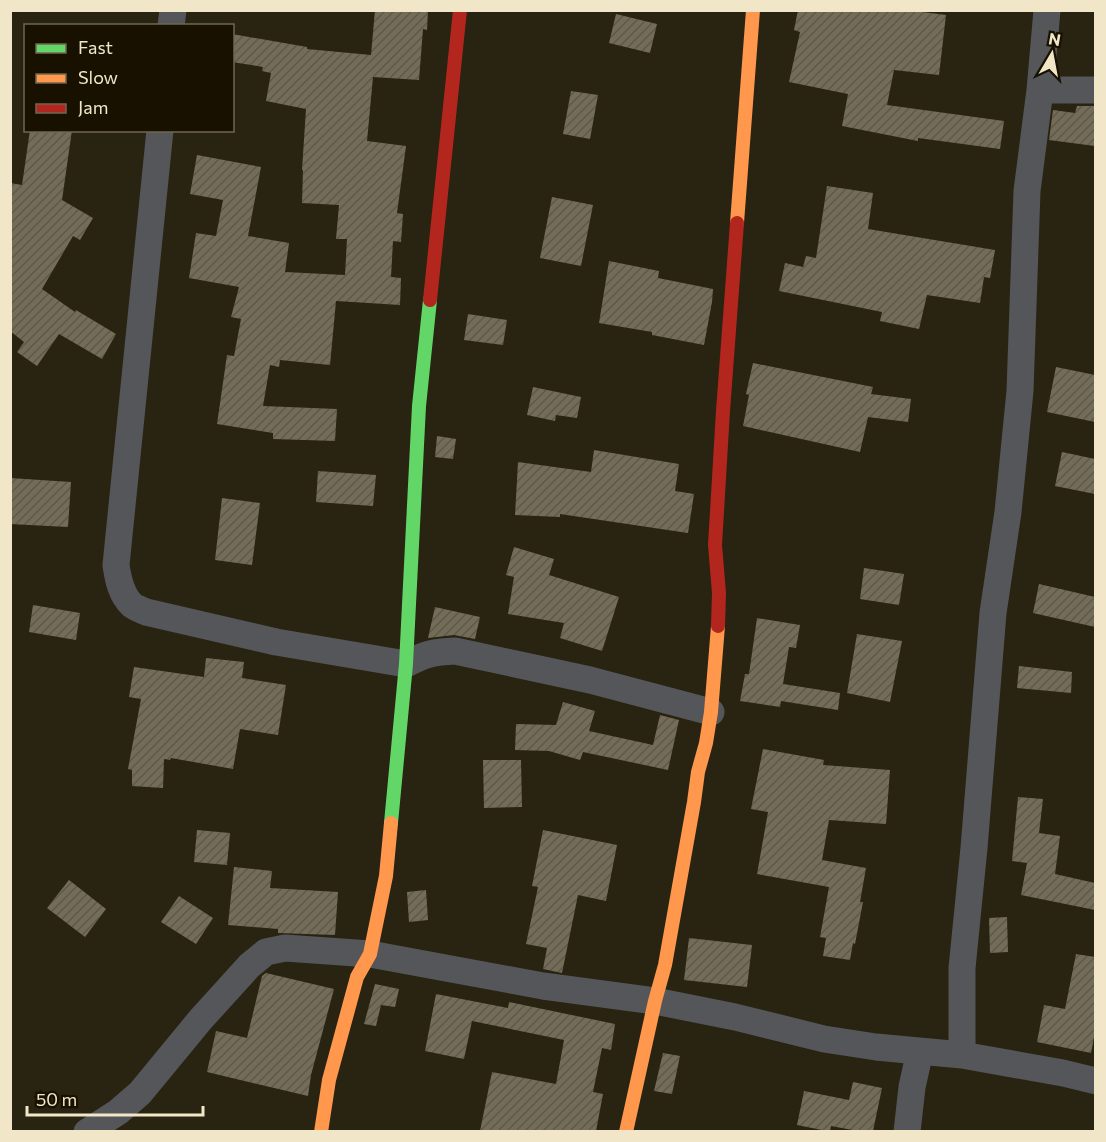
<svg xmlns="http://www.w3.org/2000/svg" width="1106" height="1142" font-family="Commissioner,sans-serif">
<defs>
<pattern id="building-hatch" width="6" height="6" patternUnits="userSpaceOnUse" patternTransform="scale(1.5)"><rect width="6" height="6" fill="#736c58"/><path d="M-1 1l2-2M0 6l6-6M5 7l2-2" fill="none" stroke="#5e584a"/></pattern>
</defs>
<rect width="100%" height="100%" fill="#292311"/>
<path fill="url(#building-hatch)" d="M375,10h53l-1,20 -4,-1 -4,51 -46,-3 -6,64 39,5 -9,67 6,1 -2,28 -8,-1 -2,36 10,1 -1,27 -64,-4 -6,64 -50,-5 -1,7 -9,-2 -7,41 74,3 -2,32 -62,-2v-6l-56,-9 10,-69 7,1 7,-37 -10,-2 8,-30 -50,-9 7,-45 20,3 7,-36 -33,-6 7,-39 64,12 -13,69 41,7 -4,29 60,3 2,-36h-11l3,-34 -37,-2 1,-33h-1l4,-61 -40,-8 5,-28 -9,-2 1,-4 -31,-5v-28l75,13v2l64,6z
M798,10h108l40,5 -7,60 -45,-5 -7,35 117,16 -4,28 -82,-11v3l-76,-15 6,-32 -59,-12 11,-50 -6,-2z
M616,14l41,10 -7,29 -41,-10z
M571,91l27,4 -8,44 -27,-5z
M1077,106h18v40l-46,-6 4,-30 22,3z
M30,130h42l-10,70 31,18 -13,22 -7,-4 -31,53 33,23 1,-2 40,24 -14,25 -43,-25 -22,32 -20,-14 7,-10 -14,-11v-148l12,2z
M827,186l46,7 -5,36 127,21 -5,28 -6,-1 -4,26 -53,-8 -8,34 -39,-8 2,-9 -103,-21 6,-28 18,4 3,-11 10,2z
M552,197l41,8 -12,61 -41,-8z
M609,261l50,10 -1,7 55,11 -1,13 -8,43 -52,-10v-3l-53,-9z
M468,314l39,6 -4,25 -39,-5z
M753,363l120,24 -2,7 40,5 -3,23 -40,-5 -8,35 -117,-26 6,-31 -3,-1z
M1056,367l39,8v47l-48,-10z
M533,387l48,10 -4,21 -21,-3 -1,6 -28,-6z
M437,436l19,3 -3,20 -18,-2z
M594,450l85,14 -4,27 19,3 -6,39 -128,-19v3l-45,-2 3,-53 73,10z
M1062,452l33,7v35l-40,-8z
M318,471l58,4 -3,31 -57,-4z
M10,478l61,4 -3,45 -58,-3z
M222,498l38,5 -8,62 -37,-5z
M514,547l40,12 -5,16 70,22 -17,54 -42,-13 4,-15 -56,-9 6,-37 -8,-2z
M864,568l40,6 -5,31 -39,-6z
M1039,584l56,13v30l-62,-14z
M33,605l47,8 -4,27 -47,-8z
M435,607l45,10 -5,22 -21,-4 -26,3z
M757,618l43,7 -4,23 -7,-1 -6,37 57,9 -2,17 -57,-9 -1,6 -40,-6 5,-27h4z
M857,634l45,7 -12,61 -43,-9z
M206,658l38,4 -2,16 44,7 -8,50 -38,-6 -7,40 -62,-11 -1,2 -6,-1 -1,29 -31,-2v-16l-4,-1 13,-70 -12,-2 5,-30 70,10z
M1019,666l53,6 -1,21 -54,-5z
M563,702l32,9 -6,20 64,14 7,-30 19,5 -11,50 -85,-18 -3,8 -31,-9 -34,-1 1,-26 40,1z
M763,749l61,11 -1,5 67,5 -4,54 -57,-4 -7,40 44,8 -6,34h3l-8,42 -2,-1 -3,17 -27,-4 3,-18 -6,-1 9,-50 -72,-13 11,-62 -17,-3z
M483,760h38l1,47 -38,1z
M1018,797l25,2 -4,34 21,3 -5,38 40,9v27l-74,-15 6,-32 -15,-2z
M197,830l33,3 -3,32 -33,-3z
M543,830l74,15 -11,56 -28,-6 -16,78 -19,-4 4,-21 -21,-4 12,-57 -6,-1z
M234,867l38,4 -2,17 68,4 -3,43 -57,-2v-4l-50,-4z
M69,880l37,29 -21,28 -38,-29z
M426,890l2,30 -19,2 -2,-30z
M179,896l34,22 -17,26 -35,-22z
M1007,917l1,35 -18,1 -1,-35z
M689,938l63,7 -5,42 -63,-7z
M1076,954l19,3v75l-4,21 -54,-11 7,-37 21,4z
M266,973l68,16 -23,86 -3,21 -101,-24 9,-41 31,7 15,-62z
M375,984l24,5 -4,18 -14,-2 -5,21 -12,-2z
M436,994l72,14 1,-6 106,22 -4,26 -9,-2 -9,44 10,2 -7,37h-116l12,-59 64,12 8,-44 -92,-19 -8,38 -39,-8z
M663,1053l17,3 -8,38 -18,-3z
M853,1082l29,6 -9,43h-15l-27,-5 -1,5h-3l-30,-6 7,-34 45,9z"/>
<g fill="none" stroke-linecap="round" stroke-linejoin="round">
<path stroke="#545659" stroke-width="27" d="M171,26l2,-16
M1040,90h56
M160,130l-44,435c2,14 5,30 16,40 4,3 10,5 14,7l130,30 130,22c19,-10 27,-12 49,-13l135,29 121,32
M962,1055v-87l12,-120 19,-235 15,-101 12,-121 7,-200 13,-101 7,-80
M87,1132l31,-20 22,-19 61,-74 48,-53 17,-14 19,-4 85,6 173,32 112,15 80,16 89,22 52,8 86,8 101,18 33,8
M907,1132l5,-45 8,-36"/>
<path stroke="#63d668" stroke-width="14" d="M391,823l15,-159 13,-258 11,-106"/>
<path stroke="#ff974d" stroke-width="14" d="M737,223l16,-213
M321,1132l8,-52 28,-103 13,-23 16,-78 5,-53
M626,1132l29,-131 10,-36 29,-163 4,-30 8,-29 5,-31 7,-86"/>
<path stroke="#b3261e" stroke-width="14" d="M430,300l30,-290
M718,626l1,-33 -4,-48 8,-134 14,-188"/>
</g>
<rect width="1106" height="1142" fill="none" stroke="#f1e7c8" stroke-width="24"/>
<rect x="24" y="24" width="210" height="108" fill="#191100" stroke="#6f6750" stroke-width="1.5"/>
<rect x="36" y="44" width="30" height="9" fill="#63d668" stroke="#6f6750" stroke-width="1.5"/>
<text x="78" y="54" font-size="18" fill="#f1e7c8">Fast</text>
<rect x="36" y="74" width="30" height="9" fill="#ff974d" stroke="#6f6750" stroke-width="1.5"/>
<text x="78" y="84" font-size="18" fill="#f1e7c8">Slow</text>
<rect x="36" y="104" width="30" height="9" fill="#b3261e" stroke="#6f6750" stroke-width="1.5"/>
<text x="78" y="114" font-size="18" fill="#f1e7c8">Jam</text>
<g transform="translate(1052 54) rotate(10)" stroke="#191100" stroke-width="4.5" paint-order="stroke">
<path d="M0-4.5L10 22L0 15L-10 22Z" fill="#f1e7c8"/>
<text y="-9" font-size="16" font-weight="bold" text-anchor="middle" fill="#f1e7c8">N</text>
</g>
<path d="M27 1106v9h176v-9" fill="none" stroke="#f1e7c8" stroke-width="3"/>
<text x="36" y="1106" font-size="18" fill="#f1e7c8" stroke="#191100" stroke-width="4.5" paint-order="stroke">50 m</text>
</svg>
